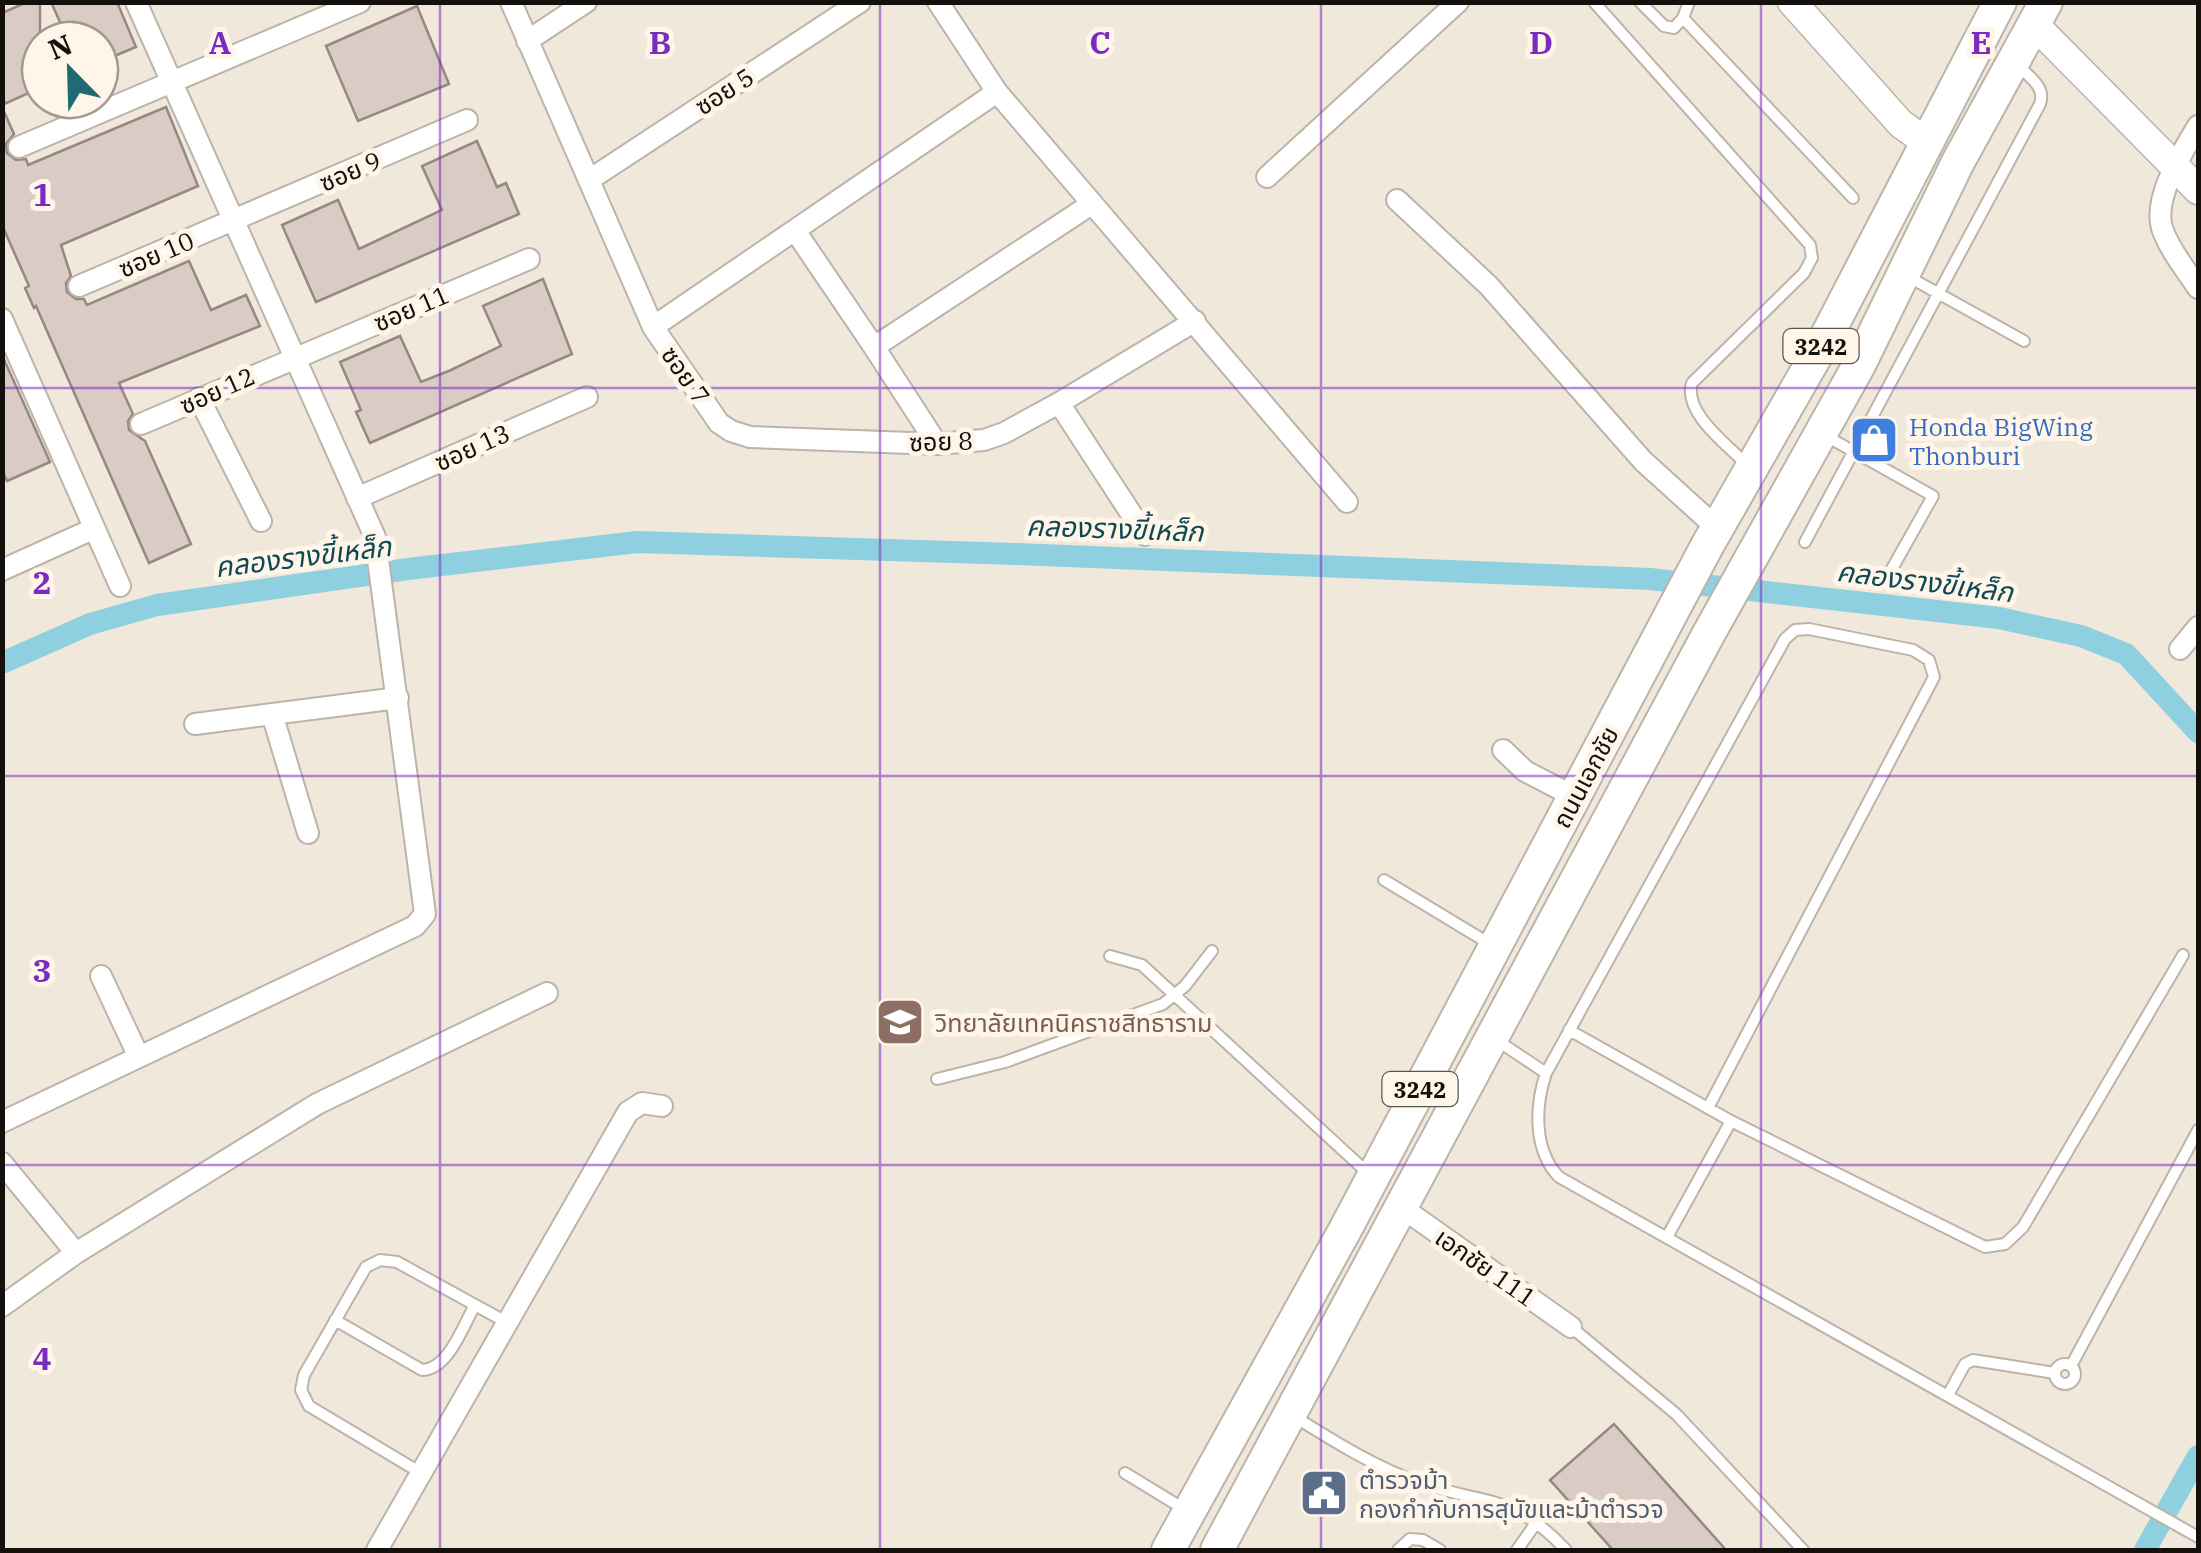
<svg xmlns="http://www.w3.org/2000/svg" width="2201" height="1553" font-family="'IBM Plex Serif','Noto Sans Thai',serif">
<rect width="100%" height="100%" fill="#f1e8dc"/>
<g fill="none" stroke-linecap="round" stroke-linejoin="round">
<path stroke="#8ecfe0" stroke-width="22" d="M2,663l88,-39 67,-19 251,-36 229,-27 378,12 635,25 349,39 82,18 45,18 72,78
M2145,1550l53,-94"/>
</g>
<path fill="#dbcbc5" stroke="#968882" stroke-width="2.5" d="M27,2h13v86l-38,17v-92z
M51,2h66l19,45 -36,15v-22h-32z
M417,6l32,78 -91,37 -32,-75z
M2,107l12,27 -8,10 1,9 9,7 10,-1 2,6 138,-58 32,79 -137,59 10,31 -5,7 1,9 9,7h8l3,6 102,-44 22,49 35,-15 14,31 -141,57 14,31 -5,7 1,9 16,11 46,103 -42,19 -113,-257 -2,2 -9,-20 4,-2 -27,-61z
M477,141l20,46 9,-4 13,31 -203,88 -34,-77 56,-25 21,49 83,-39 -20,-44z
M543,279l29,75 -202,89 -14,-31 5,-2 -21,-48 60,-26 21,46 30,-12 50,-24 -18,-40z
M2,355l48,107 -43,19 -5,-11z
M1614,1424l112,126h-113l-63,-70z"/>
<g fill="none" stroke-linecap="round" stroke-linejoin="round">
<g stroke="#bdb4a9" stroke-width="14">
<path id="lane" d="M1594,2l216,243 2,13 -8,15 -112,110c-9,30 36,62 55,82
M1640,2l24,24 10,2 9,-10 170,180
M1683,18l6,-16
M1907,276l117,65
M1826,436l107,60 -44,78
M1805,542l235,-438c6,-17 -10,-26 -21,-38
M1384,880l106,64
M1110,956l32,9 228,210
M1569,1030l162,91 254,126 20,-3 18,-17 160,-272
M1498,1041l48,32
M937,1079l68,-17 158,-58 22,-18 27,-35
M1708,1108l226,-431 -5,-17 -16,-10 -104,-21 -14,1 -10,9 -239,434c-11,33 -13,77 13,104l639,360
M1667,1237l64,-116
M335,1320l87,50c26,0 41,-44 53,-65
M1571,1327l105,87 127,136
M2055 1374a10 10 0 1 1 20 0a10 10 0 1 1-20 0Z
M2071,1366l127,-236
M1948,1395l17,-31 8,-4 82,13
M1295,1417c40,25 80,50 125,66 65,22 93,10 146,67
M421,1473l-112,-67 -8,-16 3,-15 62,-108 14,-7 17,2 109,60
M1125,1473l59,36
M1398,1550l12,-11 13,1 17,10
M1517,1550l19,-27"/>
</g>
<g stroke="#bdb4a9" stroke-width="24">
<path id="street" d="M511,2l142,325 66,96 12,8 19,6 187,7 47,-4 20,-7 55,-30 136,-82
M938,2l59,90 350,410
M527,41l59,-39
M2198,126c-15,25 -45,71 -36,102 7,21 24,42 36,60
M19,147l341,-145
M1267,177l191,-175
M589,180l271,-178
M1397,200l92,86 154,175 75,68
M796,232l78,115 216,-142
M79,286l388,-166
M2,319l118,267
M653,327l344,-235
M874,347l63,97
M199,398l62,123
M1059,403l86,132
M141,424l388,-165
M357,498l230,-101
M2,570l91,-41
M2180,649l18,-22
M272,714l36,119
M195,724l203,-26
M1503,750l22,21 50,26
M101,976l37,79
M2,1122l413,-196 10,-12 -50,-377 -239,-535
M2,1163l74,90
M1401,1207l170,120
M2,1306l74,-53 241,-149 230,-111
M377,1550l251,-438 14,-9 20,3"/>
</g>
<g stroke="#bdb4a9" stroke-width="31">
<path id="secondary" d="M1792,2l109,122 24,17
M2035,25l163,165"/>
</g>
<g stroke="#bdb4a9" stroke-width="36">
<path id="primary" d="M1168,1550l177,-320 362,-684 116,-203 177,-341
M1217,1550l491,-915 151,-270 99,-203 88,-160"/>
</g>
<use href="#lane" stroke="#fff" stroke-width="10"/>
<use href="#street" stroke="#fff" stroke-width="20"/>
<use href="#secondary" stroke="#fff" stroke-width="28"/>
<use href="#primary" stroke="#fff" stroke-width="32"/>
</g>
<path fill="none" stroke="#7b2cbf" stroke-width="2.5" stroke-opacity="0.55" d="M440,2v1548M880,2v1548M1321,2v1548M1761,2v1548M2,388h2196M2,776h2196M2,1165h2196"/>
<defs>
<g id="shop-square" transform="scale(2.5)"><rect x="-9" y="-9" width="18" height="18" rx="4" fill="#3f7fe0" stroke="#fff5e9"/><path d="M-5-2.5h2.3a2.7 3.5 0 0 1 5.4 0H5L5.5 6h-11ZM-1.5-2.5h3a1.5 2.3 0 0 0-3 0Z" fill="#fff"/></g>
<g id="university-square" transform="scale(2.5)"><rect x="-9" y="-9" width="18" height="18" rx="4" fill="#8d6e63" stroke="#fff5e9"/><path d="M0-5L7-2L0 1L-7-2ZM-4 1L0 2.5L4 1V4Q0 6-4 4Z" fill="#fff"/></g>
<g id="civic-square" transform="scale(2.5)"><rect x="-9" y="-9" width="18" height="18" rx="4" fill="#5c6f8a" stroke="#fff5e9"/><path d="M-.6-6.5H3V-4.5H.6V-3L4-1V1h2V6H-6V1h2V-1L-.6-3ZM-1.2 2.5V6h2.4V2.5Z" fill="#fff"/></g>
</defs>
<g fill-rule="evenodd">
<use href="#shop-square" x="1874" y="440"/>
<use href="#university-square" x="900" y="1022"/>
<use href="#civic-square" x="1324" y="1493"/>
</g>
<g text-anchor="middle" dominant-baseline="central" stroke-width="10" stroke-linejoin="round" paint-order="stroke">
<g fill="#fff5e9" stroke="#5a554f" stroke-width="2.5">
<rect x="1783.5" y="329" width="75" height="34" rx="8"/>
<rect x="1382.5" y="1072" width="75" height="34" rx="8"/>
</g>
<g font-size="22" font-weight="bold" fill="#14110d">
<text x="1821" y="346">3242</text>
<text x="1420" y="1089">3242</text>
</g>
<g font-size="25" fill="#14110d" stroke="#fff5e9">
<text transform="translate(724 91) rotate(-33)">ซอย 5</text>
<text transform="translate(350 171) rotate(-23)">ซอย 9</text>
<text transform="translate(156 254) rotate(-23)">ซอย 10</text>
<text transform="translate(411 308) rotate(-23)">ซอย 11</text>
<text transform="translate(686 375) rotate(55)">ซอย 7</text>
<text transform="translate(217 390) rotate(-24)">ซอย 12</text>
<text transform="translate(941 441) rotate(-2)">ซอย 8</text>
<text transform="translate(472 447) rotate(-24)">ซอย 13</text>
<text transform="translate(1585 777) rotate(-62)">ถนนเอกชัย</text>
<text transform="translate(1486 1267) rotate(35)">เอกชัย 111</text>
</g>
<g font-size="25" fill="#366cbe" stroke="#fff5e9" text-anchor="start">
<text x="1909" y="426">Honda BigWing<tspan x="1909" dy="29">Thonburi</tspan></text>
</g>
<g font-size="25" fill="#785e54" stroke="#fff5e9" text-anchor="start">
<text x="935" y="1022">วิทยาลัยเทคนิคราชสิทธาราม</text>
</g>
<g font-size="25" fill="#4e5e75" stroke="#fff5e9" text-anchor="start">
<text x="1359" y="1479">ตำรวจม้า<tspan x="1359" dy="29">กองกำกับการสุนัขและม้าตำรวจ</tspan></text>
</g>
<g font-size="28" font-style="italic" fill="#0f4955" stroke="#fff5e9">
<text transform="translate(1115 528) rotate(2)">คลองรางขี้เหล็ก</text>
<text transform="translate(303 556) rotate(-7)">คลองรางขี้เหล็ก</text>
<text transform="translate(1925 581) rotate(7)">คลองรางขี้เหล็ก</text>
</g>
</g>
<g font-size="32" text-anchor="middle" font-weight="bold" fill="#7b2cbf" stroke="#fff5e9" stroke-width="10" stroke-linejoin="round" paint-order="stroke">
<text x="220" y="54">A</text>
<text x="660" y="54">B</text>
<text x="1100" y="54">C</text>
<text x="1541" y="54">D</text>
<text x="1981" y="54">E</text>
<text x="42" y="206">1</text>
<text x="42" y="594">2</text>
<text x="42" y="982">3</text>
<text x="42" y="1370">4</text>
</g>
<rect width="2201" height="1553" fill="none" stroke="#14110d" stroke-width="10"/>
<g transform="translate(70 70) rotate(337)"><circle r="48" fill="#fff5e9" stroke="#a19a91" stroke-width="2.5"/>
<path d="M0-8L18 38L0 25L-18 38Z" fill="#206b72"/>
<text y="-15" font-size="28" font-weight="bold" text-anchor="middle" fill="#14110d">N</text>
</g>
</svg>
